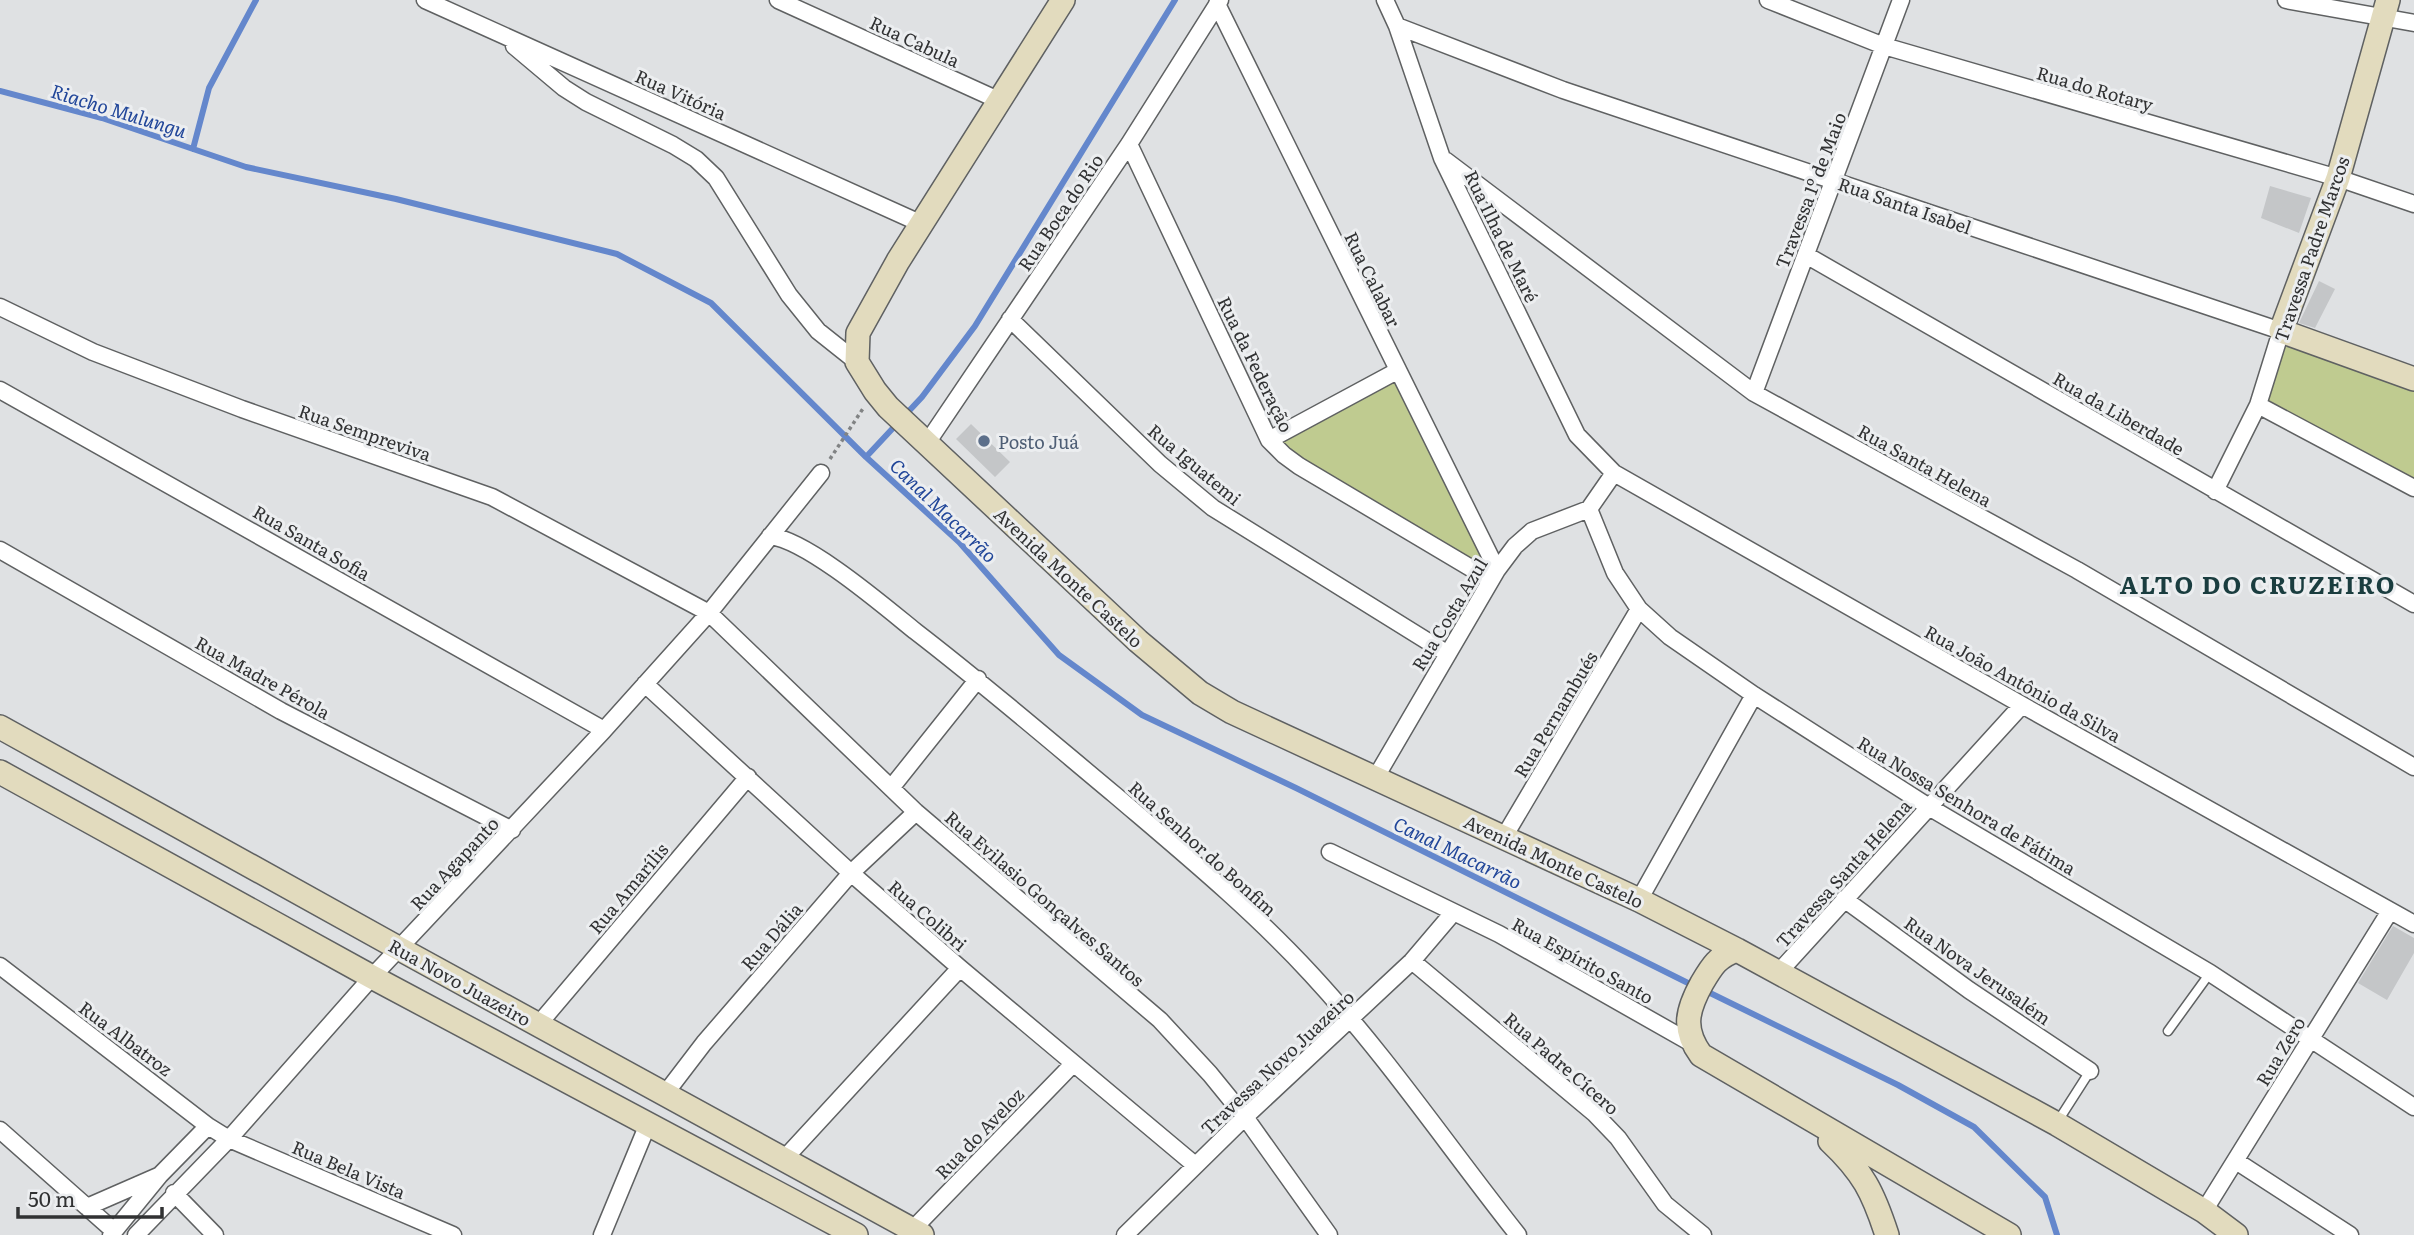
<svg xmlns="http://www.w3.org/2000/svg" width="2414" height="1235" font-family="Literata,serif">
<rect width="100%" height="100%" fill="#dfe1e3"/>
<path fill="#bfcb90" d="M2285,342l129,47v91l-151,-76z
M1394,380l96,191 -214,-129z"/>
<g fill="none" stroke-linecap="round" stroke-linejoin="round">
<path stroke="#6487cc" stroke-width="6" d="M0,91l102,27 144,49 150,32 221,55 94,49 155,154 93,85 100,113 83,60 154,73 398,198
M193,149l16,-61 47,-88
M866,457l56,-60 53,-71 200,-326
M1704,990l194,95 76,42 71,70 12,38"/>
</g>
<path fill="#c4c6c8" d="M2270,186l41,12 -12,35 -38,-15z
M2319,281l16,8 -20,39 -16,-5z
M971,424l39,38 -15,15 -39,-38z
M2393,926l21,12v15l-27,47 -29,-17z"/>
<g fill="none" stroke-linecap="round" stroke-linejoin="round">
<g stroke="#5f6162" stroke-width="11">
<path id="lane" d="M2168,1031l42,-58
M2058,1121l32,-50"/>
</g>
<g stroke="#5f6162" stroke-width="19">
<path id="street" d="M425,0l497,224
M778,0l220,100
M1385,0l12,26 45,132 135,277 37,38 408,232 392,219
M1768,0l116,46 454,132 76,26
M2286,0l128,23
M1217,4l280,566
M1397,26l166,64 718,241 -23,74 -43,86
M514,46l50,42 22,14 87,43 23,14 20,19 73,117 29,36 39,31
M1129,144l140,296 15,15 15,11 192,114
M1445,160l309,233 323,177 337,197
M1806,255l608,349
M0,307l93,45 149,57 250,88 217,116 207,199 244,208 50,54 35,43 84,118
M1010,319l150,145 53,44 235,146
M0,390l604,340
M1754,393l147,-393
M2258,405l156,83
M1269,440l128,-69
M927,443l202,-299 91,-144
M1614,473l-25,36 26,64 24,36 31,28 84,58 175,112 281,166 204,134
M770,536c37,4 114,70 145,95 69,53 134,109 200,164 68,58 136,114 196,179 75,81 138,174 207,261
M0,550l281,161 231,119
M645,684l206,189 109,95 235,197
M1376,777l121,-207 18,-24 17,-15 57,-22
M891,788l87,-109
M1504,837l135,-228
M1330,852l169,82 194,110
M1844,899l125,91 121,81
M1639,900l115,-205
M1412,961l182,152 24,25 47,66 38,31
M0,966l208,160 21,13 224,96
M1778,973l244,-268
M538,1025l210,-248
M665,1094l39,-51 147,-170 65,-61
M0,1130l114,101
M785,1158l175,-190
M2236,1161l114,74
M174,1193l41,42
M87,1207l71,-31
M2204,1211l186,-300
M912,1230l161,-166
M111,1235l49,-60 48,-49
M136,1235l93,-96 143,-162 232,-247 105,-117 112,-140
M602,1235l46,-111
M1125,1235l120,-118 167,-156 40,-47"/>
</g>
<g stroke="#5f6162" stroke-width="26">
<path id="secondary" d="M1063,0l-165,261 -40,72 -1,29 18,29 13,16 250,234 62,52 32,19 407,188 98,50 320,174 147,87 32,24
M2388,0l-50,178 -57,153 133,48
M0,727l400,222 522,286
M0,772l372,205 484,258
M1737,950c-19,6 -25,16 -35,33 -15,27 -20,46 -1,72l308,180
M1830,1141c33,31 43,51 57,94"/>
</g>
<path stroke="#818384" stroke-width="3.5" stroke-dasharray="3.5 3.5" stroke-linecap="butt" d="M830,459l34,-52"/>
<use href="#lane" stroke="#fff" stroke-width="8"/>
<use href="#street" stroke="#fff" stroke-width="16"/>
<use href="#secondary" stroke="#e2dbbe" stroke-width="23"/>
</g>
<circle fill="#5c6f8a" stroke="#eceef0" stroke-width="2.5" cx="984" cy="441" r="7"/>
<g text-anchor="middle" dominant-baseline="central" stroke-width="6" stroke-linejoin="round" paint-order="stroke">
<g font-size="18" fill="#313233" stroke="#eceef0">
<text transform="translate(915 41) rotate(25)">Rua Cabula</text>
<text transform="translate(2095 88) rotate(16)">Rua do Rotary</text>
<text transform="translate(681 94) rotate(24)">Rua Vitória</text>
<text transform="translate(1810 190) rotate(-69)">Travessa 1º de Maio</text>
<text transform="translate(1905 205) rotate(19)">Rua Santa Isabel</text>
<text transform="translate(1060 212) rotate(-56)">Rua Boca do Rio</text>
<text transform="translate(1502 236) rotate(64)">Rua Ilha de Maré</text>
<text transform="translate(2311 249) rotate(-71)">Travessa Padre Marcos</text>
<text transform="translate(1373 279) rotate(64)">Rua Calabar</text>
<text transform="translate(1256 364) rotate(64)">Rua da Federação</text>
<text transform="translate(2119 413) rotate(30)">Rua da Liberdade</text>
<text transform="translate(365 432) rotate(19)">Rua Sempreviva</text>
<text transform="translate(1195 464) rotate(40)">Rua Iguatemi</text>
<text transform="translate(1925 465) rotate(29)">Rua Santa Helena</text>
<text transform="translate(312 542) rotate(30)">Rua Santa Sofia</text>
<text transform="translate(1069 577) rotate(43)">Avenida Monte Castelo</text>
<text transform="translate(1449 614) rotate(-59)">Rua Costa Azul</text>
<text transform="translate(263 677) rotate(29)">Rua Madre Pérola</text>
<text transform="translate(2023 683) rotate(29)">Rua João Antônio da Silva</text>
<text transform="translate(1555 714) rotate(-59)">Rua Pernambués</text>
<text transform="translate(1967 805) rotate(31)">Rua Nossa Senhora de Fátima</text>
<text transform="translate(1203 848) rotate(42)">Rua Senhor do Bonfim</text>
<text transform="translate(1554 861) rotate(25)">Avenida Monte Castelo</text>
<text transform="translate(454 863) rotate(-47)">Rua Agapanto</text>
<text transform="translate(1843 873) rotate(-48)">Travessa Santa Helena</text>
<text transform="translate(628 888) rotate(-50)">Rua Amarílis</text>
<text transform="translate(1045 898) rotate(41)">Rua Evilasio Gonçalves Santos</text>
<text transform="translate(928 915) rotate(41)">Rua Colibri</text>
<text transform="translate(771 936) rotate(-49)">Rua Dália</text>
<text transform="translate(1583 960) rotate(29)">Rua Espírito Santo</text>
<text transform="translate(1978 970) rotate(35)">Rua Nova Jerusalém</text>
<text transform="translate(460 982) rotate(29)">Rua Novo Juazeiro</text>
<text transform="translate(126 1038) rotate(37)">Rua Albatroz</text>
<text transform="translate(2280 1051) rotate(-59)">Rua Zero</text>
<text transform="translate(1277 1062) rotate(-43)">Travessa Novo Juazeiro</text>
<text transform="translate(1562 1063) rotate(41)">Rua Padre Cícero</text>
<text transform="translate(979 1133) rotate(-46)">Rua do Aveloz</text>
<text transform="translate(349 1169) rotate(23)">Rua Bela Vista</text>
</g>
<g font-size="18" fill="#4e5e75" stroke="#eceef0" text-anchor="start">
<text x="998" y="441">Posto Juá</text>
</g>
<g font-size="19" font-style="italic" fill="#214699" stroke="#eceef0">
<text transform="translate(119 110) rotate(17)">Riacho Mulungu</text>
<text transform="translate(944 510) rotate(44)">Canal Macarrão</text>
<text transform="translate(1458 852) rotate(26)">Canal Macarrão</text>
</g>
<g font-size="24" font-weight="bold" letter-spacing="2" fill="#1a3d3f" stroke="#eceef0">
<text x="2258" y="583">ALTO DO CRUZEIRO</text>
</g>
</g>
<path d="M18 1207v10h144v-10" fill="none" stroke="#313233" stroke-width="3.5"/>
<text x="28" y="1207" font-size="21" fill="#313233" stroke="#eceef0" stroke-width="5" paint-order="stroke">50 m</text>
</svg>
